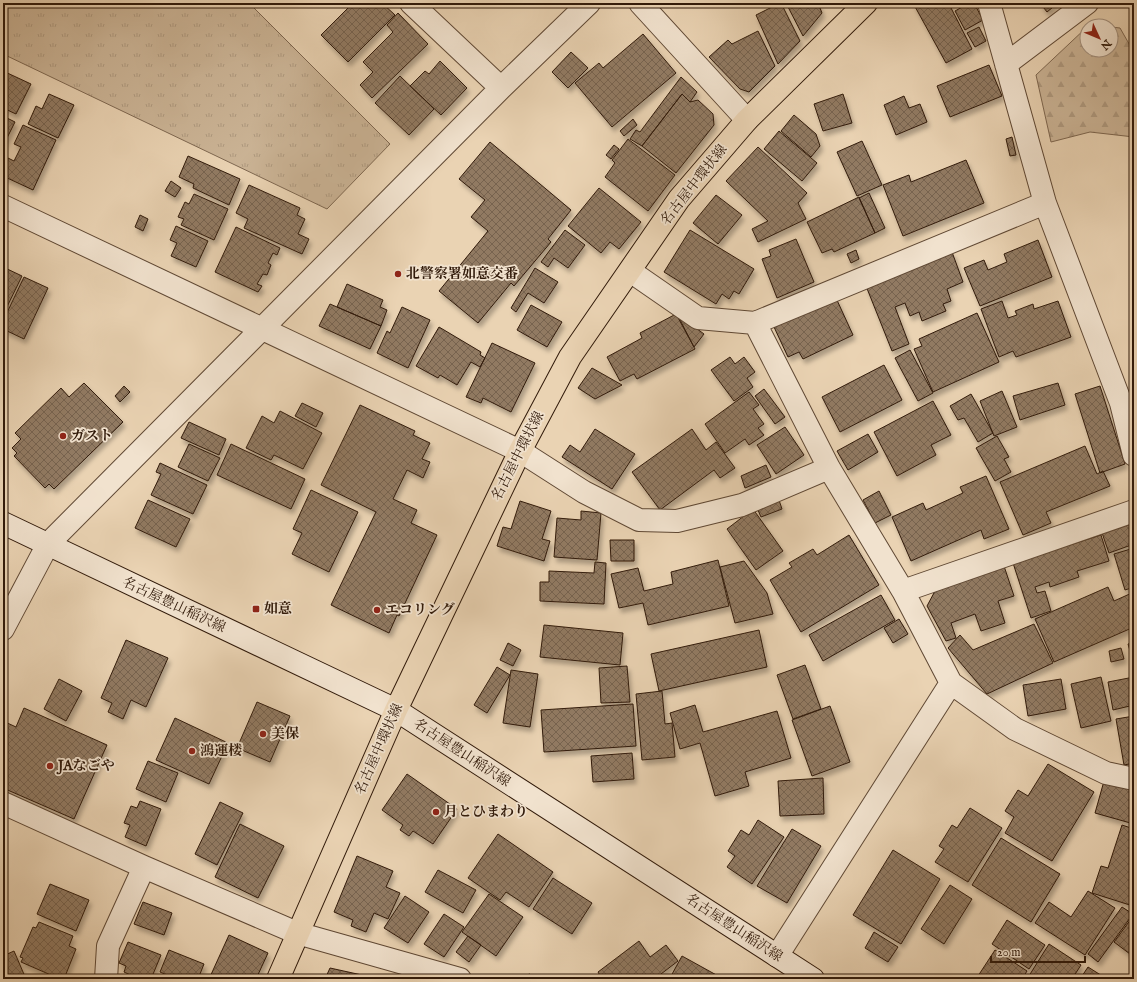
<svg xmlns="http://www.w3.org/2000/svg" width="1137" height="982" font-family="'IM FELL English','Noto Serif JP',serif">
<defs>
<pattern id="grass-tufts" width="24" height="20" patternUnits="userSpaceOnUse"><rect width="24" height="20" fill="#cbb496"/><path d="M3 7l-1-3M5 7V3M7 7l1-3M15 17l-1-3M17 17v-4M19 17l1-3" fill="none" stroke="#af9a80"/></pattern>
<pattern id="forest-firs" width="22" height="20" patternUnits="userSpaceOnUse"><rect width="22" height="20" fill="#cbb496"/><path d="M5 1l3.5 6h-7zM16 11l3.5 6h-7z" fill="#af9a80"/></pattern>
<pattern id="building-cross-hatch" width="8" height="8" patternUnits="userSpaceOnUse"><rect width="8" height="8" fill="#917a62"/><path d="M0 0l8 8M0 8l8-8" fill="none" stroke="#77634f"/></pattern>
<filter id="shadow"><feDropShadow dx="2.5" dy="4.5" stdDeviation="2" flood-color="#0004"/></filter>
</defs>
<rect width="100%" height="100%" fill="#ead3b3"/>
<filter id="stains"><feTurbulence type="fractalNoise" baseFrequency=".005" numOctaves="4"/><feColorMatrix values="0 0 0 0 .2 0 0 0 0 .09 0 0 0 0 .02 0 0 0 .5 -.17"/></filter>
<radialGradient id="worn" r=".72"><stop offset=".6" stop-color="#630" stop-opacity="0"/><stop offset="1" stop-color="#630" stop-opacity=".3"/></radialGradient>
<path fill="url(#grass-tufts)" stroke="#7e6750" d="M3,3h246l141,141 -63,65 -324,-155z"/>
<path fill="url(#forest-firs)" stroke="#7e6750" d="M1087,27v23h24v-23l9,1 12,21h2v88l-44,-5 -39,10 -15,-67z"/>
<path fill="url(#building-cross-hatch)" stroke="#311a0a" filter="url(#shadow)" d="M353,3h16l3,3 3,-3h7l13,12 -47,47 -27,-27z
M780,3h1l19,38 -22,23 -22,-49z
M786,3h32l4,10 -19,23z
M913,3h42l-5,3 22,43 -26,14z
M969,3h5l9,17 -18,10 -10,-19z
M1040,3h18l-11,9z
M398,13l30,31 -56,54 -12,-13 13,-13 -10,-10 30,-30 -6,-7z
M979,27l7,14 -11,6 -8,-14z
M758,31l17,35 -26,26 -9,-3 -31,-32 19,-17 4,4z
M643,34l33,39 -64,54 -37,-44 24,-20 4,5z
M571,52l17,16 -20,20 -16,-16z
M440,61l27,27 -26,27 -31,-29 15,-15 4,3z
M989,65l13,31 -52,21 -13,-31z
M3,71l28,13 -15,30 -13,-6z
M400,76l34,33 -25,26 -34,-32z
M681,77l16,15 -7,10 -8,-8 -40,52 -12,-7 6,-9 4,2z
M49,94l25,11 -16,33 -30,-14 8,-18 6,3z
M682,94l8,8 8,-2 15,14 1,11 -38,48 -34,-27z
M843,94l9,29 -29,8 -9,-27z
M904,96l5,12 11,-4 7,18 -31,13 -12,-30z
M794,115l22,19 4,12 -9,11 -30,-26z
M3,116l12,6 -12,24z
M633,119l4,6 -13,11 -4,-5z
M23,125l33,15 -23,50 -30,-14v-7l5,-11 6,3 7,-14 -7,-3z
M779,131l38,32 -15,18 -38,-32z
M1012,137l4,18 -6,1 -4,-17z
M628,139l47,36 -27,36 -43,-34 10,-14 -3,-3z
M862,141l20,44 -25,11 -20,-44z
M490,142l81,68 -23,29 3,3 -37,44 -3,-3 -33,40 -39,-32 49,-60 -17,-14 14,-17 -26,-21z
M614,145l5,4 -8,10 -5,-4z
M758,147l49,46 -9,10 8,16 -48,23 -6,-13 16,-8 -42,-40z
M188,156l52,23 -11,26 -36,-17 1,-4 -15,-7z
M966,160l18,43 -81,33 -20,-51 26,-10 2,7z
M171,181l10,7 -6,9 -10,-6z
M249,185l51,23 -3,7 8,4 -7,15 11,5 -7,15 -58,-26 4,-9 -12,-6z
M599,188l42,34 -22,27 -9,-7 -9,11 -33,-27z
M869,193l16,35 -10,5 -16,-35z
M194,194l34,15 -14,31 -33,-15 3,-6 -6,-2 7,-15 4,2z
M716,195l26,20 -24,29 -25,-21z
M859,197l16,36 -41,19 -2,-3 -10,4 -15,-31z
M140,215l8,4 -5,12 -8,-4z
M176,226l32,15 -12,26 -25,-11 6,-13 -7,-3z
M236,227l44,21 -3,7 -4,-2 -5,10 3,2 -4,10 -4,-1 -6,10 5,2 -4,6 -43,-20z
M565,230l20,15 -17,23 -14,-10 -6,9 -7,-5z
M690,230l64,39 -15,25 -5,-3 -5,8 -7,-5 -6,10 -52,-32z
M796,239l18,43 -37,16 -15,-39 9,-3 -2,-6z
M1038,240l14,37 -72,29 -16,-38 20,-8 4,10 19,-8 -3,-8z
M856,250l3,9 -8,4 -4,-9z
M952,252l11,30 -16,7 4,12 -8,3 3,7 -24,10 -3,-9 -9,4 -5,-13 -10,4 14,37 -17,7 -26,-65z
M3,267l19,9 -19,39z
M535,268l23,14 -14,21 -16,-10 -12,19 -5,-4z
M24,277l24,11 -24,51 -21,-10v-8z
M347,284l36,16 -3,7 7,3 -6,16 -44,-19z
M836,298l17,37 -50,24 -4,-7 -11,5 -14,-30z
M1002,301l6,17 9,-3 -2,-4 18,-7 1,5 24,-8 13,36 -55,20 -3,-6 -14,6 -18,-48z
M330,304l51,22 -11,23 -51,-23z
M531,305l31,17 -15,25 -30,-17z
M402,307l28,13 -22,48 -31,-15 10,-22 3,2z
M977,313l22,49 -66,30 -19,-43 8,-3 -3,-7z
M676,314l19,35 -58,30 -3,-5 -14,7 -13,-24 35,-19 -2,-5z
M680,316l24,18 -10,13 -15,-29z
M439,327l42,25 -1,3 5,3 -5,9 -9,-5 -14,23 -17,-10 -2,3 -22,-12z
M492,343l43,20 -24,49 -28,-14 -2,5 -15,-6z
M910,350l23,43 -15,8 -23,-43z
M730,357l5,7 9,-7 11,15 -8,6 6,9 -19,14 -23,-31z
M884,365l18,35 -62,32 -18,-35z
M592,368l30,17 -27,14 -17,-11z
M84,383l39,39 -69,67 -5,-5 -4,4 -31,-32 3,-3 -5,-5 9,-9 -6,-6 46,-45 8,9z
M1058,383l7,22 -45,15 -7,-24z
M124,386l6,6 -10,10 -5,-6z
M1100,386l25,78 -25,9 -25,-79z
M764,389l21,28 -10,7 -20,-28z
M1002,391l15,36 -23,9 -14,-35z
M749,392l10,13 -6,4 11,15 -6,4 6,7 -15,10 -4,-6 -20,14 -20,-29z
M971,394l22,39 -15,9 -14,-24 -6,2 -8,-14z
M933,401l18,34 -20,10 5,10 -39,21 -23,-44z
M302,403l21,10 -7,14 -21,-11z
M360,405l55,26 -2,4 17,8 -8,16 8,3 -7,16 -16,-8 -14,29 24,11 -6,13 26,12 -38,81 -2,-1 -8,18 -58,-28 45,-93 -55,-27z
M280,411l42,22 -19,36 -29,-14 -3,5 -25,-12 16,-32 12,7z
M189,422l37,17 -7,16 -38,-17z
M785,427l19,28 -28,19 -19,-29z
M595,429l40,25 -23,35 -50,-32 8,-12 10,7z
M692,429l14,21 10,-8 19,26 -15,10 -6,-8 -54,40 -28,-38z
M868,434l10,18 -30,18 -11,-19z
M997,436l12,21 -5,2 7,13 -16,9 -19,-33z
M189,444l31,14 -12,23 -30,-14z
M231,444l74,35 -14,30 -74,-34z
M1085,446l12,28 6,-3 7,15 -64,26 5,11 -28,12 -23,-53z
M160,463l47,22 -14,29 -42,-19 10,-21 -5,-2z
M766,465l5,12 -26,11 -4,-12z
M986,476l23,53 -25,10 -3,-9 -70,31 -19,-44 31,-14 3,7 37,-17 -3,-6z
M311,490l47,22 -29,60 -37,-18 10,-21 -9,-4z
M879,491l12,24 -16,8 -12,-23z
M148,500l42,19 -14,28 -41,-19z
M779,500l3,9 -21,8 -4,-9z
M520,501l31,10 -9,28 8,2 -6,20 -47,-15 6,-19 8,2z
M753,509l30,42 -27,19 -29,-41z
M581,511l20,2 -4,47 -43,-3 3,-39 24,2z
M1133,522l1,4v18l-25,9 -7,-20z
M849,535l30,50 -78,47 -31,-52 22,-13 -3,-4 24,-14 4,6z
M1101,535l8,26 -32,10 2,6 -29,10 -1,-5 -14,5 2,6 8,-2 6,20 -20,7 -18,-55z
M610,540h24v21h-23z
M1134,548v39l-9,3 -11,-36z
M718,560l11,46 -81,19 -5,-22 -24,5 -8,-34 27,-6 6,23 29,-7 -2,-12z
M744,561l23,32 6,21 -38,9 -15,-56z
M595,562l11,1 -2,41 -64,-3v-19h9v-11l45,2z
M1004,566l10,30 -16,5 7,22 -24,8 -6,-17 -24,9 5,15 -10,3 -19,-35 8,-15z
M1108,587l6,14 20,-9v35l-80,35 -19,-43z
M881,595l14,25 -72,41 -14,-26z
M899,619l9,15 -15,9 -9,-15z
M1034,624l19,39 -66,31 -39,-46 12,-13 13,15z
M544,625l79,8 -3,32 -80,-8z
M759,630l8,37 -108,24 -8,-37z
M126,640l42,18 -22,49 -15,-7 -8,19 -15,-7 4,-9 -11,-5z
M1134,642v16h-2l-4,-14z
M508,643l13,7 -8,16 -13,-6z
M1121,648l3,11 -13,3 -2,-11z
M805,665l16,44 -28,10 -16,-44z
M627,666l3,36 -29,1 -2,-35z
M497,667l13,8 -23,38 -13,-8z
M511,670l27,4 -8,53 -27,-4z
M1101,677l10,44 -30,7 -10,-44z
M1134,677v28l-21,5 -5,-28z
M59,679l23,12 -16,30 -22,-12z
M1061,679l5,30 -38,7 -5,-31z
M662,691l3,33 7,-1 3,34 -33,3 -6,-66z
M257,702l33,14 -20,46 -33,-14z
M633,704l3,42 -92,6 -3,-42z
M695,705l8,27 74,-21 14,47 -46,14 4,14 -34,10 -15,-53 -20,6 -10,-36z
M830,706l20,56 -38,14 -20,-56z
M24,708l83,37 -33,74 -71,-31v-67l13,6z
M1134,716v47l-10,2 -8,-46z
M175,718l53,25 -19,41 -53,-24z
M632,753l2,26 -41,3 -2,-26z
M148,761l30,12 -12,29 -30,-13z
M1048,764l46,28 -42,69 -47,-28 9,-16 -9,-6 13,-21 10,6z
M407,774l50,35 -24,35 -20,-13 -4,5 -9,-6 3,-5 -21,-15z
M823,778l1,36 -44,2 -2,-35z
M1104,781l30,9v34l-39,-11z
M140,801l21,8 -15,37 -21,-9 5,-12 -6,-2 7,-17 6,2z
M220,802l23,11 -26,52 -22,-11z
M970,808l32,20 -34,54 -33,-20 9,-13 -5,-3 13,-21 5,3z
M758,820l26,17 -32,47 -25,-17 8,-11 -7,-5 13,-21 8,5z
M240,824l44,22 -26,52 -43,-21z
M1122,825l12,4 -1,77 -41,-13 9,-27 7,2z
M792,829l29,17 -34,57 -30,-17z
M498,834l55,38 -24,35 -23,-15 -6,8 -32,-22z
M1001,838l59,36 -29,48 -59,-37z
M893,850l47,29 -39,65 -48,-29z
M357,856l36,15 -7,16 14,6 -12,26 -14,-6 -8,19 -15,-6 2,-6 -19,-8z
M438,870l38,20 -13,23 -38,-21z
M553,878l39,25 -20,31 -39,-25z
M50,884l39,16 -13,31 -39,-17z
M950,885l22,14 -28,45 -23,-15z
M1088,891l27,17 -30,47 -50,-32 14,-21 22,15z
M489,894l34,23 -27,39 -34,-24z
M405,896l24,16 -21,31 -24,-15z
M143,902l29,11 -8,22 -30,-11z
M1122,907l11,7 -35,48 -10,-8z
M444,914l20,13 -20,30 -20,-13z
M1134,915v42l-20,-15z
M1007,920l38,25 -16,24 -37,-25z
M39,922l34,14 -4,10 7,3 -12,30h-4l-39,-17 2,-4 -3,-1 13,-30 3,1z
M874,932l24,15 -10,15 -23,-14z
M229,935l39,18 -12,26h-47z
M468,936l13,9 -12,17 -13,-10z
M639,941l11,16 16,-12 12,16 -17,13 4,5h-63l-4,-7z
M128,942l33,13 -10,24h-12l-15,-7 2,-6 -7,-3z
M1049,944l32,21 -9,14h-45z
M169,950l35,14 -6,15h-22l-16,-7z
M995,950l32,21 -5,8h-40l-4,-3z
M14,951l12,28h-23v-23z
M682,956l38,21 -1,2h-43l-5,-3z
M1088,967l19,12h-27z
M330,968l50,11h-55z
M530,974l2,5h-16v-1z"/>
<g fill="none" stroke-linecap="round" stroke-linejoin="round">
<g stroke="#5f4834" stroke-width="24">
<path id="street" d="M411,3l90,85
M640,3l107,117
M989,3l56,200 76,200 13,52
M1006,64l81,-61
M3,206l517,245 64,41 55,28 38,1 65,-16 87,-37
M630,271l68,47 57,5 290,-120
M755,323l74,145 74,123 48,92 64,46 91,44 28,6
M903,591l231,-80
M3,629l45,-85 453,-456 88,-85
M3,803l141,64 153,66 163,46
M777,956l174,-273
M106,979l2,-33 36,-79"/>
</g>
<g stroke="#311a0a" stroke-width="24">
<path id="secondary" d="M3,523l393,187 417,269"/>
</g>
<g stroke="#311a0a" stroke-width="24">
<path id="primary" d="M278,979l118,-269 124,-259 50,-94 109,-158 68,-79 119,-117"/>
</g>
<use href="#street" stroke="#f1e2ce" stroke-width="22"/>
<use href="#secondary" stroke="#f1e2ce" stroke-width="22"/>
<use href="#primary" stroke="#ead3b3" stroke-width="22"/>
</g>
<g fill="#8f2418" stroke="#f1e2ce" stroke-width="1.5">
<circle cx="398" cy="274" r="4"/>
<circle cx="63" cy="436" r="4"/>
<rect x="252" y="605" width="8" height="8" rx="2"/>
<circle cx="377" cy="610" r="4"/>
<circle cx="263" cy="734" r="4"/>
<circle cx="192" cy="751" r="4"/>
<circle cx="50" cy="766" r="4"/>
<circle cx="436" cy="812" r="4"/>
</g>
<g text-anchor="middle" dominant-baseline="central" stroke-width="3.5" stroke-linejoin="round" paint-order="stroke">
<g font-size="14" fill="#311a0a" stroke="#f1e2ce">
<text transform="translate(694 185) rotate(-52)">名古屋中環状線</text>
<text transform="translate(518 456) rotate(-63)">名古屋中環状線</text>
<text transform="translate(174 605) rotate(25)">名古屋豊山稲沢線</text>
<text transform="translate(379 749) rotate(-66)">名古屋中環状線</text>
<text transform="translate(462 753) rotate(33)">名古屋豊山稲沢線</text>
<text transform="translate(734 928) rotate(33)">名古屋豊山稲沢線</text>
</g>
<g font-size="14" font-weight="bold" fill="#311a0a" stroke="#f1e2ce" text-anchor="start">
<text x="406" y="274">北警察署如意交番</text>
<text x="71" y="436">ガスト</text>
<text x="264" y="609">如意</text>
<text x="385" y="610">エコリング</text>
<text x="271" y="734">美保</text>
<text x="200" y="751">鴻運楼</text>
<text x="58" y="766">JAなごや</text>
<text x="444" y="812">月とひまわり</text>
</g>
</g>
<rect width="1137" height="982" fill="none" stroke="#ead3b3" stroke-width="16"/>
<rect x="4" y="4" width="1129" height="974" fill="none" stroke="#311a0a" stroke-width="2"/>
<rect x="8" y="8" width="1121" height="966" fill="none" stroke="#311a0a"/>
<g transform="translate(1099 38) rotate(134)"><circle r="19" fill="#f1e2ce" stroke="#a49280"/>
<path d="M0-3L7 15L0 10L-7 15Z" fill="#8f2418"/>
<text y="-6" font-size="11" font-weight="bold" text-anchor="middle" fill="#311a0a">N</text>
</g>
<path d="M991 956v6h94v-6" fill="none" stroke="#311a0a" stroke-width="2"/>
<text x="997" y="956" font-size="12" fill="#311a0a" stroke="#f1e2ce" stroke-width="3" paint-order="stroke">20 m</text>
<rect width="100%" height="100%" filter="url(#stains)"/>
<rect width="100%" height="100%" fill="url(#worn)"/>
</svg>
